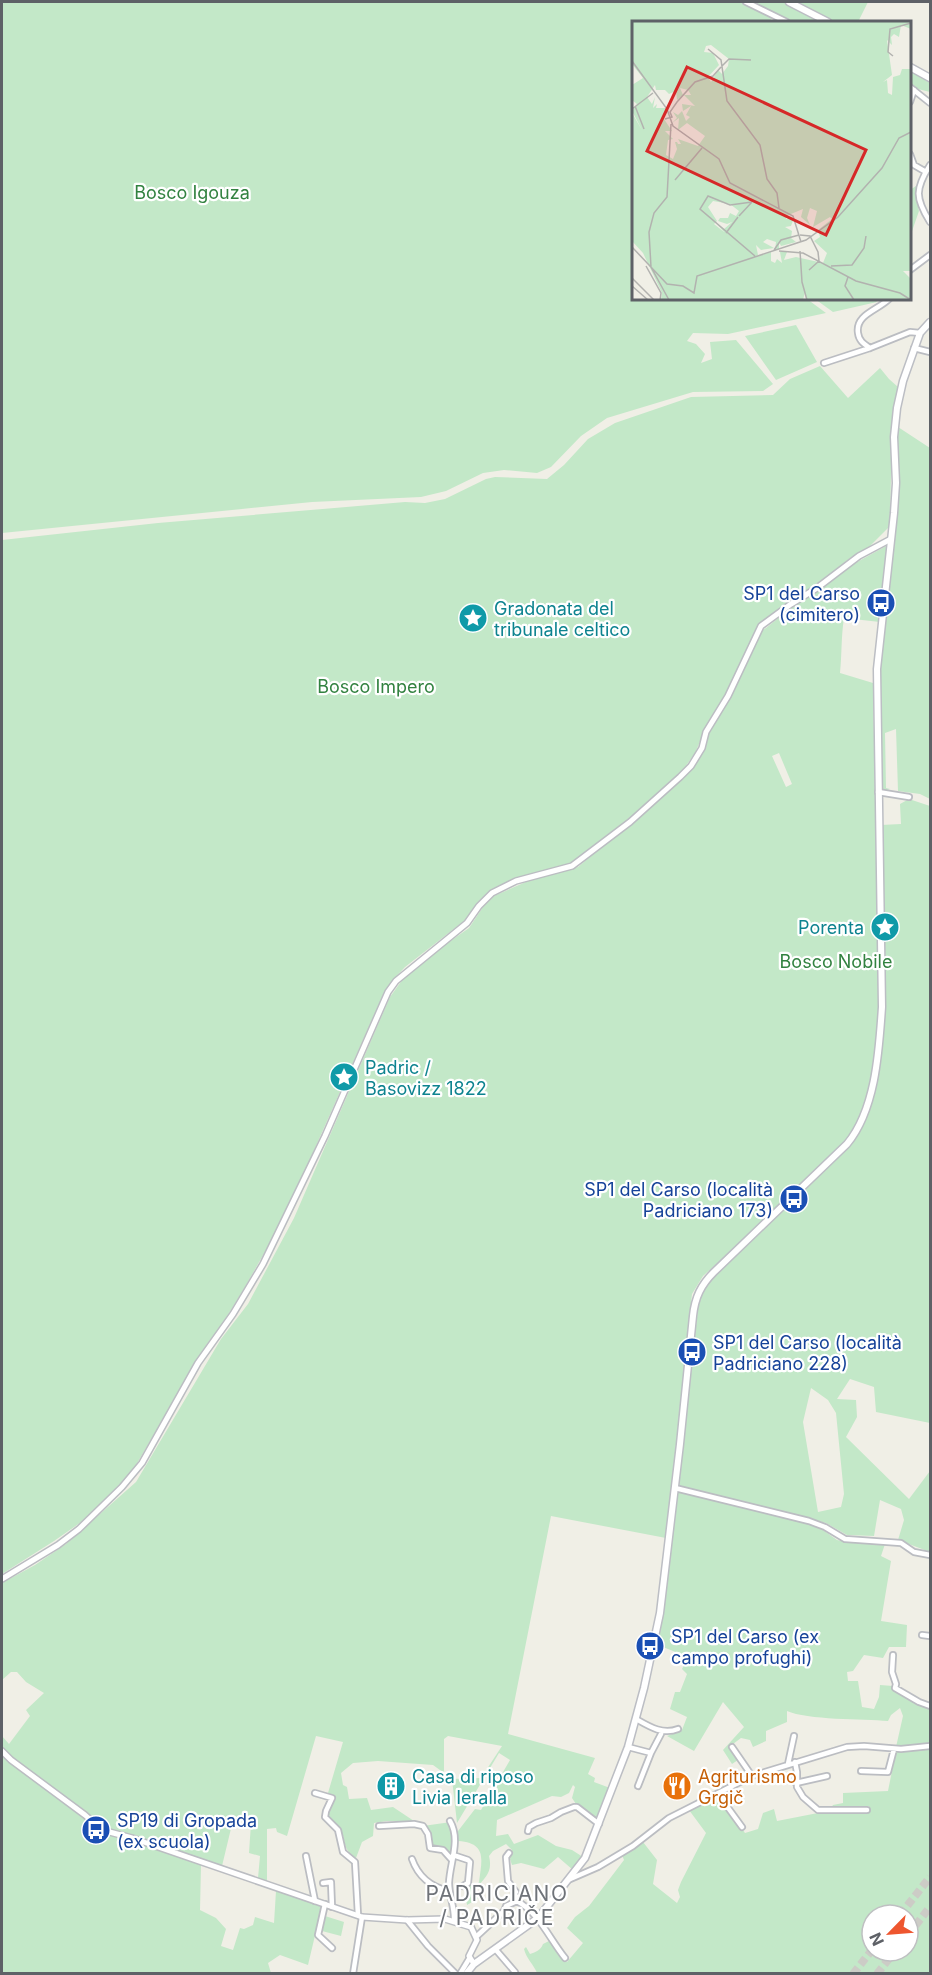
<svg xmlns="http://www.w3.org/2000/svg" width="932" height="1975" font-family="Inter,sans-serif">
<rect width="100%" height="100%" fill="#f0efe6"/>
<path fill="#c3e8c8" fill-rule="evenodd" d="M2,2h741l29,16 -3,4h-135v276l173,1 19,14 -98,21 -35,-1 -6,8 9,3 9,10 -4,9 11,-4 -2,-17 26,-2 37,44 -10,7 -70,1 -86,26 -26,18 -30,31 -14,6 -33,-3 -21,3 -37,18 -25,6 -109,5 -310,31z
M750,2h33l39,20h-26l-29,-11z
M794,2h74l-10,20h-26z
M910,71l20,12v9l-16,-4 -4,-4z
M916,186v12l3,13 -9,26v-47z
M815,299h60l2,3 -44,10z
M796,325l21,37 -41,18 -31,-44z
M820,366l28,32 32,-30 9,11 9,8 -6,34 -2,105 -24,24 -16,8 -42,34 -10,-2 -4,3 -3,9 -32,22 -28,61 -23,38 -13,30 -14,20 -47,43 -63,48 -58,15 -23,12 -11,10 -15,20 -59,46 -13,14 -9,14 -99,223 -39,69 -22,36 -16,21 -78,133 -42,41 -33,23 -52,33v-1034l156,-17 247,-21 20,1 20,-4 41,-20 9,-2 52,2 17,-14 24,-26 27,-16 76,-26 82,-2 17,-16z
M898,427l32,21v351l-10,-5 -22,-3 -2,-62 -11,4 1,55 4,1 -6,2 -3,-3 -2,-108 19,-174z
M888,545l-8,77 -36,-4c-3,19 -2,36 -4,55l33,10 6,322c-3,47 -5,102 -37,140l-97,93 -42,38 -11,18 -26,244 -115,-22 -43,218 87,24 -7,16 7,4 -1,4 16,6 -13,32 -21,-16 -4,-6 3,-11 -2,-2 -4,8 -8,4 -9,-1 -55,24 -1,16 12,-2 6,10 24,-9 18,11 16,4 11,7 -10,13 -15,-13 -14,12 -23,-6 -9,2 -2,-6 2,-9 -6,-6 -13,7 -4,5c4,17 -4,21 -13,33l5,8 -14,8 -1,-7 4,-4v-9h6l3,-3c3,-23 8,-39 -21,-41v-10l17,-22 6,1 29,-50 -11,-7 -42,70 -5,-44 29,-1 21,-32 -54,-10 -4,3v34l-11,-8 -55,-4 -25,2 -12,10 2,12 4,2 2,12 18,-1 4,12 22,-3 21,14h-27l-13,2 -1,13 -11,6 -6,16c-15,-9 -9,-19 -16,-29 -5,-6 -9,-9 -12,-16l7,-16 -7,-4 15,-51 -27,-6 -29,100 -10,-4 -1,-4 -9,1v53l-9,-4 2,-22 -11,-3 2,-30 -17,-7 -12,50 -117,-38 -93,-70 -10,-10v-12l7,8 21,-28 -4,-6 18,-17 -18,-11 -9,-10h-6l-9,8v-97l33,-18 31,-21 70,-62 85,-143 27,-35 46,-86 96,-221 15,-21 27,-22 37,-26 14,-21 11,-11 34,-15 50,-14 105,-89 12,-14 10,-16 3,-14 24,-39 29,-64 5,-3 26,-21 23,-13 35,-28zM779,753l13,31 -6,3 -14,-31z
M909,799l21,7v617l-54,-11 -2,-25 -24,-8 -13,20 19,1 1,17 -11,20 63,62 21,-28v81l-32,-12 6,-20 -3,-11 -21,-9 -6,36 -27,-1 -21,-12 -33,-9 -114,-27 17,-161 3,-26 9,-17 137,-132c9,-11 17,-21 22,-35 6,-17 8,-35 11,-53 13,-79 5,-159 3,-238l20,-1 -1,-20zM811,1388l17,12 8,13 8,81 -3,13 -23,5 -15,-90z
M678,1491l128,32 17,7 14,10 9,2 39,2 -4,12 10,5 -10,60 26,4 -1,22h-17l-6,11 -19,-3 -11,16 -6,1 1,9h10l4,26 12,2 5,-12 1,-12 13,1 2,3 19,10 -1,4 17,5v35l-34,4 7,-31 -3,-8 -9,7 -3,6c-25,-2 -81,-1 -101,-10v11l-21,9v10l-13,6 -3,-7 -9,-2 -12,9 9,13 -6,4 -9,-14 21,-23 -21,-25 -29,49 -27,-15 15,-6 5,-13 -17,-8 5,-17h5l7,-18 -5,-5 6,-12 -30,-12 9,-58z
M930,1747v226h-393c-3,-8 -11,-15 -13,-24l2,-2 4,7c6,-2 11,-4 13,-10l6,-3 18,21 16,-19 -16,-15 8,-11 14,-11 35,-46 -2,-5 21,-13 14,18 -4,24 24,19 3,-6 -2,-7 3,-8 25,-49 -17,-23 29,-14 27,37 13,-4 5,-16 11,-4 3,12 46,-9h46v-6l-38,2 2,-3 10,-2v-10l45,-2 8,-40zM872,1915h36v36h-36z
M2,1754l90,70 9,12c19,-6 80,22 100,29l-1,45 16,8 10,11 -5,17 12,4 7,-22 4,1 9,-4 2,-8 19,6 2,-32 46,15 -14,59 -28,-10 -12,8 3,10h-269z
M451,1822l3,6 -2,32 -6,-7 -16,-5 -7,-22z
M325,1916l19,6 -3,14 -19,-5z"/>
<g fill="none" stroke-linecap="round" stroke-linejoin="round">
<path stroke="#ccccc6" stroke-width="8" stroke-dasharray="8 4" stroke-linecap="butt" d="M900,1915l30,-38
M908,1935l22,-28
M853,1974l19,-24
M877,1974l18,-23"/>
<g stroke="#bbbdc2" stroke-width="8">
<path id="minor" d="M746,2l41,20
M910,87l20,16
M910,102l4,-12
M910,154l4,11 12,7
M930,165c-15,24 -15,33 0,57
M910,270l20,-15
M870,348c-6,-4 -11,-7 -12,-15 -3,-19 21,-23 32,-35
M914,348l16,4
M824,363l46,-15 40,-16 10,1
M878,792l31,5
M675,1488l134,33 16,6 20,12 56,4 13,9 16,3
M922,1635l8,1
M893,1655l-1,17 4,12 -1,4 24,14 11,4
M636,1719c14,8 27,16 42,10
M628,1747l23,6
M732,1747l20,29
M795,1762l2,10v15l6,10 15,13h49
M788,1764l6,-28
M861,1771l27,1 6,-23
M796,1783l31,-7
M638,1786l13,-33 10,-19
M315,1793l17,5 -6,13 -1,6 13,13 5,22 12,10 3,53
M718,1794l24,33
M450,1821c11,19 0,41 -1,62 0,13 6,25 5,38
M379,1826l35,-2 9,2 5,8 2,14 13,2 9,10
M528,1831l1,-4 7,-4 15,-5 10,-6 13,-5h3l22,17
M509,1853l-3,4 2,24 8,11 -2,1 3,5v3
M453,1855l15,5 2,2 -2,21 -5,3
M306,1856l9,45
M412,1859c6,17 19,28 37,32
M568,1880l30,-13 35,-21 36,-28 83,-42 95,-29 17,-1 37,3 29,-3
M323,1883l8,-1 1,25
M325,1904l-7,31 14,13
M407,1920l21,26 28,28
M477,1936l27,-25 2,-5 11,-5c22,12 32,37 48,57
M496,1950l19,22
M353,1974l9,-57
M460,1974l9,-15"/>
</g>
<g stroke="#bbbdc2" stroke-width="8">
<path id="tertiary" d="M2,1579l56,-34 21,-16 43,-42 20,-24 56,-100 35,-49 30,-50 62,-128 63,-144 8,-11 71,-58 12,-17 13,-13 24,-12 56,-15 58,-44 50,-45 11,-11 11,-18 4,-16 22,-36 33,-70 30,-22 26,-16 42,-32 32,-17
M2,1751l9,9 74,55 17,15 30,8 230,79 45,3 38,-1 26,8 6,13 -8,16 5,8"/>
</g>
<g stroke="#bcbec4" stroke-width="9">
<path id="secondary" d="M789,2l39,20
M910,67l20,11
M466,1974l8,-10 64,-46 47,-60 43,-111 16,-59 16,-75 20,-169 13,-128c2,-19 8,-31 21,-44l133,-128c29,-35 32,-94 35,-137l-5,-338 17,-156 2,-30 -2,-46 3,-29 6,-27 17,-48 10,-11"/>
</g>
<use href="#minor" stroke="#fff" stroke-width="4.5"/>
<use href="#tertiary" stroke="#fff" stroke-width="5"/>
<use href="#secondary" stroke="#fff" stroke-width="6"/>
</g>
<defs>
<g id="bus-disc" transform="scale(1.5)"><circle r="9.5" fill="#1a4fb4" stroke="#fff"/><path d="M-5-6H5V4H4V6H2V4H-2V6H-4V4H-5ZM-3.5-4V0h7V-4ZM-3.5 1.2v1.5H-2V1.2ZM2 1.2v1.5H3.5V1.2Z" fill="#fff"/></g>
<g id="sight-disc" transform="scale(1.5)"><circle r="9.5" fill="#0f9aa8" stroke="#fff"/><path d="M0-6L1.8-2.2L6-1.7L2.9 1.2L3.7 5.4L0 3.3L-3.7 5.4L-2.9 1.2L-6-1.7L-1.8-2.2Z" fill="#fff"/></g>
<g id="building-disc" transform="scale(1.5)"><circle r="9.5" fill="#0f9aa8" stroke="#fff"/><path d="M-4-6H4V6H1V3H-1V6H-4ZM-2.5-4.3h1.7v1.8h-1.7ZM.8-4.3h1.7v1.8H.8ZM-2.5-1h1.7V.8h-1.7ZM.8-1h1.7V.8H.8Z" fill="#fff"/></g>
<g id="restaurant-disc" transform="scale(1.5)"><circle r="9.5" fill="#e8710a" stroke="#fff"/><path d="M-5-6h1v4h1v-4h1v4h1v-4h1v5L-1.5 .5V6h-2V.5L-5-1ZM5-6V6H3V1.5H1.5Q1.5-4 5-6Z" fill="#fff"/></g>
</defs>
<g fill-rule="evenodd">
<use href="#bus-disc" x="881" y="603"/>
<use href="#sight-disc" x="473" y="618"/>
<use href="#sight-disc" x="885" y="927"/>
<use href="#sight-disc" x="344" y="1077"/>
<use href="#bus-disc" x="794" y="1199"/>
<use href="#bus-disc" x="692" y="1352"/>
<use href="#bus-disc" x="650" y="1646"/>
<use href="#building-disc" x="391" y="1786"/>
<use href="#restaurant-disc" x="677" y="1786"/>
<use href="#bus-disc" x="96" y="1830"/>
</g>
<g text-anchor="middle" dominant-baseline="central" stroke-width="4.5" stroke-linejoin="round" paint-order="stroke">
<g font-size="18" fill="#328240" stroke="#fff">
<text x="192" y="192">Bosco Igouza</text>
<text x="376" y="686">Bosco Impero</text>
<text x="836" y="961">Bosco Nobile</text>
</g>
<g font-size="18" fill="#164399" stroke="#fff" text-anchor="start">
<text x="860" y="593" text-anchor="end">SP1 del Carso<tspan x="860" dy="21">(cimitero)</tspan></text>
<text x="773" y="1189" text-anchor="end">SP1 del Carso (località<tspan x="773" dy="21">Padriciano 173)</tspan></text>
<text x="713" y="1342">SP1 del Carso (località<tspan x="713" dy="21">Padriciano 228)</tspan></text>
<text x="671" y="1636">SP1 del Carso (ex<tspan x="671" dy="21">campo profughi)</tspan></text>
<text x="117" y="1820">SP19 di Gropada<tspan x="117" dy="21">(ex scuola)</tspan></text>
</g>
<g font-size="18" fill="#0d838f" stroke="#fff" text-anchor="start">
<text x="494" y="608">Gradonata del<tspan x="494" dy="21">tribunale celtico</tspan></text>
<text x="864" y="927" text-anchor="end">Porenta</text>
<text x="365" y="1067">Padric /<tspan x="365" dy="21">Basovizz 1822</tspan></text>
<text x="412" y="1776">Casa di riposo<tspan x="412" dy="21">Livia Ieralla</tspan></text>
</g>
<g font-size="18" fill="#c56008" stroke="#fff" text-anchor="start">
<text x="698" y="1776">Agriturismo<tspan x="698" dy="21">Grgič</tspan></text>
</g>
<g font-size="21" letter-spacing="1.5" fill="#6f7379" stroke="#fff">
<text x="497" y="1893">PADRICIANO<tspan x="497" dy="24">/ PADRIČE</tspan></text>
</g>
</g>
<g transform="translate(632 21)">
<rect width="279" height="279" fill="#f0efe6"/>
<path d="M0,0h279v8l-10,-4 -2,12 -5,-3 -3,3 1,8 -5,-5 5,35 -9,7 4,-2 1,13 4,2 1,-18 7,-2 2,-6h9v202h-8l8,8v20l-105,1 -1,-8 -2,8h-142l1,-7 -19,-40 -11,-12v-128l10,17 -10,-19 5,-7 -5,-4v-15l11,-7 -11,-14zM79,24l18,14 -1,7 -6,8 -4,-4 -7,12 -3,-5 11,-12 -6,-12 -9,-1 2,-6zM23,64l1,5h9l4,4 7,-3 1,9 6,-5 -3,-7 8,2 3,5h-7l11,11 -13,-2 1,7 8,-5 -5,9 4,2 -4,4 -4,-10 -4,4 -5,-3 4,6 -5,5 7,-5 -1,12 9,-7 18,13 -7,10 -20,-7 3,5h-3l-1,-2h-2l2,7 -4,10 -7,-4 2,-15 5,-1 -8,-8h7l-8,-12 2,-11h-10l1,-4 -4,4 2,-11 -3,7 -5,-7zM81,180l17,3 9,7 -3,5 -6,-3 -2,5h-8l-2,3 9,3 5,-2 -8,7 -7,-5 7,8 -10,-8 3,-3 -9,-14zM178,187l7,3 -4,16 17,-10 2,2 -14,11 2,7 -6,4 13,12 -4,10 -27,-6 -12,3 3,-8h-7l2,11 -5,-4 -2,4 -4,-2v-9l-18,6 5,-3 -2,-10 5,5 13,-2 -11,-6 4,-3 9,3 -1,8 4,-1v-7l2,4 15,-4 -5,-4 1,-7 -7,-4 6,-1 3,-8 -8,1v-3l17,-7 -2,8 9,8 -3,-7z" fill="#c3e8c8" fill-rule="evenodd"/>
<path fill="none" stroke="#b2b2af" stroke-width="1.5" d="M76,28l13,11 6,41 33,44 7,34 10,14 2,15M261,35l-5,-4 2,-23 21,-6M0,40l35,48 6,17 46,33 11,24 63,33 8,26M90,45l7,-7 22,1M3,85l9,23M0,88l21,-16M33,98l7,-2 -2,-5 7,-10 18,-20 18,-6 8,-9M43,159l27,-32M120,181l-22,3 -22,-9 -8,13 55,47M107,195l13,-14M94,212l12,-16M168,214l10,1 8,16 1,9 -10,9M0,226l35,37 16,2 11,7 3,-17 109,-36 32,-23 44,-49 17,-30 12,-6M142,229l7,-10 18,-5M147,230l24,2 53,28 44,12 11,7M168,230l2,31 5,18M14,245l15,27 -1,7M199,245l21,-1 12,-17 2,-12M216,256l-3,9 9,14M0,257l22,22M0,265l16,14M37,279l-18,-33 -2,-35 5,-19 13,-16 4,-73"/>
<path fill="#d62828" fill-opacity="0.15" stroke="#d62828" stroke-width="3" d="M55,46l179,83 -40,85 -179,-84z"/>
<rect width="279" height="279" fill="none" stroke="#5e6167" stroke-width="3"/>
</g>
<rect width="932" height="1975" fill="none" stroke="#5e6167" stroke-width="6"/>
<g transform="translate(890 1933) rotate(245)"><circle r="28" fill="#ffffff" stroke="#bfc0c2" stroke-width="1.5"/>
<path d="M0-4.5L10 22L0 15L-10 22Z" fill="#ee562f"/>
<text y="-9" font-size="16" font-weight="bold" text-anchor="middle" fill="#5e6167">N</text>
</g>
</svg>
